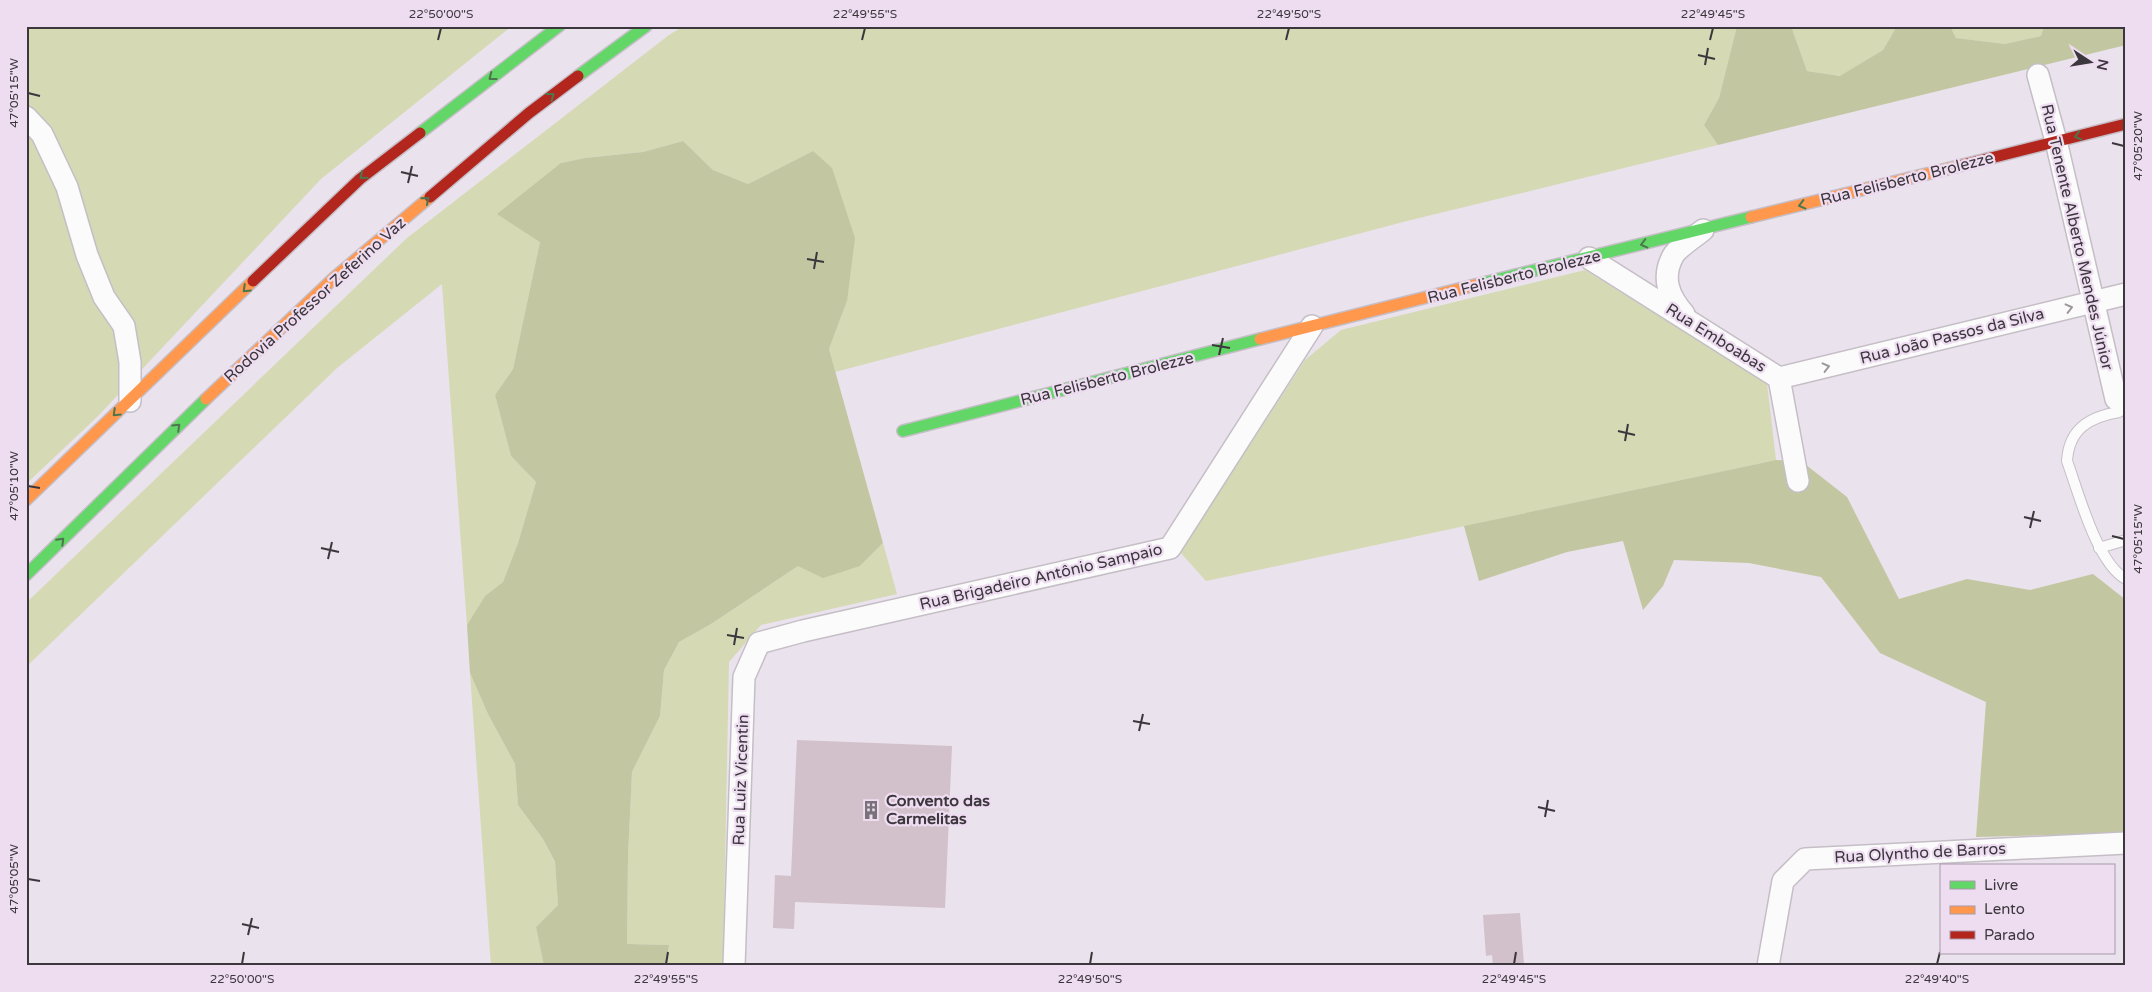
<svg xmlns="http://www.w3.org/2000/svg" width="2152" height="992" font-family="'Varela Round',sans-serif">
<rect width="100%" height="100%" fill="#eae2ec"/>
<path fill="#d5d9b4" d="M26,26h486l-191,153 -223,237 -72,68z
M684,26h1053l-18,72 -15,27 14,20 -311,76 -572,151 -6,-23 18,-48 -34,-150 -65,33 -35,-14 -30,-29 -40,11 -58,6 -24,5 -21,79 -27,127 -18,26 16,61 25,26 -18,61 -15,39 -18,14 -18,29 -25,-341 -105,84 -311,299v-64l381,-365 262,-203z
M1791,26h106l-14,24 -42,26 -34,-5z
M1950,26h94l-3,10 -36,8 -49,-6z
M1585,270l182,113 9,77 -570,121 -26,-29 125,-192 36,-30z
M883,543l14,51 -136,31 -32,37 -6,304h-57l3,-21 -42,-1 1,-88 4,-84 28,-56 4,-46 15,-28 32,-18 87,-58h62z
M470,673l18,41 27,50 3,41 25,34 12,24 3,42 -22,22 8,39h-53z"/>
<path fill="#c2c6a1" d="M1737,26h54l16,45 33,5 43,-26 14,-24h53l6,12 49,6 36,-8 3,-10h82v19l-408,100 -14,-20 15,-27z
M683,141l30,29 35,14 65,-33 19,17 23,70 -8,63 -18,48 54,194 -23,23 -37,12 -25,-12 -87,58 -32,18 -15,28 -4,46 -28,56 -4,84 -1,88 42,1 -3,21h-122l-8,-39 22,-22 -3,-43 -12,-23 -25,-34 -3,-41 -27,-50 -18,-41 -3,-48 18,-29 18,-14 15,-39 18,-61 -25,-26 -16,-61 18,-26 27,-127 -43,-28 64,-51 24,-5 58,-6z
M1776,460l25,1 46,36 52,102 68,-20 63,11 63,-16 33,26v233l-150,4 10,-135 -106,-49 -59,-76 -72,-14 -75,-3 -11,26 -20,24 -20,-69 -56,11 -88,29 -15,-55z"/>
<path fill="#d2c0ca" d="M797,740l155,6 -7,162 -150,-6 -1,27 -21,-1 2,-53 16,1z
M1520,913l4,52 -31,1 -1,-11 -6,1 -3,-41z"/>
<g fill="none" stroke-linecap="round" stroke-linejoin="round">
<g stroke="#c5bec6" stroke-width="12">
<path id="lane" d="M2116,399l3,13c-30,5 -50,17 -52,49 11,30 30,103 59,118
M2099,548l27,-8"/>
</g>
<g stroke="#c5bec6" stroke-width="24">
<path id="street" d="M2038,75l18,66 60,258
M26,117l16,17 25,53 20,68 17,42 20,29 6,36v39
M1589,258l190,120 19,103
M1684,314c-15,-17 -23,-36 -11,-58 4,-8 23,-20 30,-26
M1779,378l347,-84
M734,966l10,-289 15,-34 44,-12 367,-83 142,-222
M1768,966l15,-85 22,-22 321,-16"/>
</g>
<g stroke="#c5bec6" stroke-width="14">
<path id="fast" d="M578,76l68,-50
M420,133l139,-107
M1479,284l272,-67
M903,431l357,-92
M26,575l180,-176"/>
</g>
<g stroke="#c5bec6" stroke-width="14">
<path id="slow" d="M1751,217l212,-52
M1260,339l219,-55
M206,399l128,-121 96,-81
M26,500l227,-219"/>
</g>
<g stroke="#c5bec6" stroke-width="14">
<path id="jam" d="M1963,165l163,-41
M430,197l99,-84 49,-37
M253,281l107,-102 60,-46"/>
</g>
<use href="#lane" stroke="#fcfbfc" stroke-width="10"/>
<use href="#street" stroke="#fcfbfc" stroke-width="21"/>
<use href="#fast" stroke="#63d668" stroke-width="11"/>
<use href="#slow" stroke="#ff974d" stroke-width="11"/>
<use href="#jam" stroke="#b3261e" stroke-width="11"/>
</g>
<defs><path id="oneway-chevron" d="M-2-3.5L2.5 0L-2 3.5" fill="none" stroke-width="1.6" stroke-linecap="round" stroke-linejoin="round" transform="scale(1.25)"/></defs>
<g stroke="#4c764e">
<use href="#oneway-chevron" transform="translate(492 77) rotate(143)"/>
<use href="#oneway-chevron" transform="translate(551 96) rotate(-37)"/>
<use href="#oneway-chevron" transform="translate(2078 136) rotate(166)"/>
<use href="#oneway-chevron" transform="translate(363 176) rotate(141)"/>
<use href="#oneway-chevron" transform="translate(426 200) rotate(-40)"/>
<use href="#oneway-chevron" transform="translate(1802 205) rotate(166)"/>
<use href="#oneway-chevron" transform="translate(1644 244) rotate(166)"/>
<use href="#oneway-chevron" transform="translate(246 289) rotate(136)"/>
<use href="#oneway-chevron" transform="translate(116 413) rotate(136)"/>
<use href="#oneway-chevron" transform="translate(177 427) rotate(-44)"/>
<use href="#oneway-chevron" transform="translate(61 541) rotate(-45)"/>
</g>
<g stroke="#9c989c">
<use href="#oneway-chevron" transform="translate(2069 308) rotate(-14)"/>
<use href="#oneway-chevron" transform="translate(1826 367) rotate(-14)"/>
</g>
<path fill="none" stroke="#3c363d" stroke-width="2" d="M438,40l3,-12M862,40l3,-12M1286,40l3,-12M1710,40l3,-12M1698,55l17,4M1705,65l3,-17M28,93l12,3M2112,143l12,3M401,172l17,4M408,183l4,-17M807,259l17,3M814,269l3,-17M1212,345l18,3M1219,355l4,-17M1618,431l17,4M1625,441l3,-17M28,486l12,2M2024,517l17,4M2030,528l4,-17M2112,536l12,3M321,548l18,4M328,559l4,-17M727,635l17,3M734,645l3,-17M1133,721l17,3M1139,731l4,-17M1538,807l17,4M1545,817l3,-17M28,879l12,2M242,924l17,4M248,935l4,-17M242,964l2,-12M666,964l2,-12M1090,964l2,-12M1514,964l2,-12M1937,964l3,-12"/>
<defs>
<g id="building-bare" transform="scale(1.5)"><path d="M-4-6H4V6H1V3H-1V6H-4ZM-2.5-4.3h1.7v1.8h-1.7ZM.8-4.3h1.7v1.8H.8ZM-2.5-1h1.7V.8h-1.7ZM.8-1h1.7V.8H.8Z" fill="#79727a" stroke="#eeddf1" stroke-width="2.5" paint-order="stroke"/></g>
</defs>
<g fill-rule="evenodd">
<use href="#building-bare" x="871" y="810"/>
</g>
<g text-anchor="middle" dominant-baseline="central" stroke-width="4.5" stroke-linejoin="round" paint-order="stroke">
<g font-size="16" fill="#3c363d" stroke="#eeddf1">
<text transform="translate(1907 179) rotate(-14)">Rua Felisberto Brolezze</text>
<text transform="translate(2077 237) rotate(77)">Rua Tenente Alberto Mendes Júnior</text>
<text transform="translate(1514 277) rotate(-14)">Rua Felisberto Brolezze</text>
<text transform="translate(315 300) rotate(-42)">Rodovia Professor Zeferino Vaz</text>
<text transform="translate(1952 336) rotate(-14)">Rua João Passos da Silva</text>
<text transform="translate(1716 338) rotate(32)">Rua Emboabas</text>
<text transform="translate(1107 379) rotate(-14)">Rua Felisberto Brolezze</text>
<text transform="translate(1041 577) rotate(-13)">Rua Brigadeiro Antônio Sampaio</text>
<text transform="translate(741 780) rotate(-88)">Rua Luiz Vicentin</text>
<text transform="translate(1920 853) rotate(-3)">Rua Olyntho de Barros</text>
</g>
<g font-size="16" font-weight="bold" fill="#3c363d" stroke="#eeddf1" text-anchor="start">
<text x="886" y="801">Convento das<tspan x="886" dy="18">Carmelitas</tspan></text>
</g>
</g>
<rect width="2152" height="992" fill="none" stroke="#eeddf1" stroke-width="55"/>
<rect x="1940" y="864" width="175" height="90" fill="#eeddf1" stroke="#a79aa9"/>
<rect x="1950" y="881" width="25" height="8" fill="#63d668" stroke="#a79aa9"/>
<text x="1984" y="890" font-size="15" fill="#3c363d">Livre</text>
<rect x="1950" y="906" width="25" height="8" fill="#ff974d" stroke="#a79aa9"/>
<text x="1984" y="914" font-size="15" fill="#3c363d">Lento</text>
<rect x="1950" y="931" width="25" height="8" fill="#b3261e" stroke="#a79aa9"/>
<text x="1984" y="940" font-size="15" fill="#3c363d">Parado</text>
<g transform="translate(2090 62) rotate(102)" stroke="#eeddf1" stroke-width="4" paint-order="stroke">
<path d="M0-4L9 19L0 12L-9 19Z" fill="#3c363d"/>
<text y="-8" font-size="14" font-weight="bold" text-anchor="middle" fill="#3c363d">N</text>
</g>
<rect x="28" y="28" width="2096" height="936" fill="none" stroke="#3c363d" stroke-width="2"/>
<g font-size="12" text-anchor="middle" fill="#3c363d">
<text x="441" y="18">22°50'00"S</text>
<text x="865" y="18">22°49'55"S</text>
<text x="1289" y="18">22°49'50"S</text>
<text x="1713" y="18">22°49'45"S</text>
<text transform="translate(14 93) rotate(-90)" y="4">47°05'15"W</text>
<text transform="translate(2138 146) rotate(-90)" y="4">47°05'20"W</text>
<text transform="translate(14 486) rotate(-90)" y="4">47°05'10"W</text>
<text transform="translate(2138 539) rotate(-90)" y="4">47°05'15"W</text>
<text transform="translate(14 879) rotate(-90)" y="4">47°05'05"W</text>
<text x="242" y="983">22°50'00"S</text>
<text x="666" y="983">22°49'55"S</text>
<text x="1090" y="983">22°49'50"S</text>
<text x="1514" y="983">22°49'45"S</text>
<text x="1937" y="983">22°49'40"S</text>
</g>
</svg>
